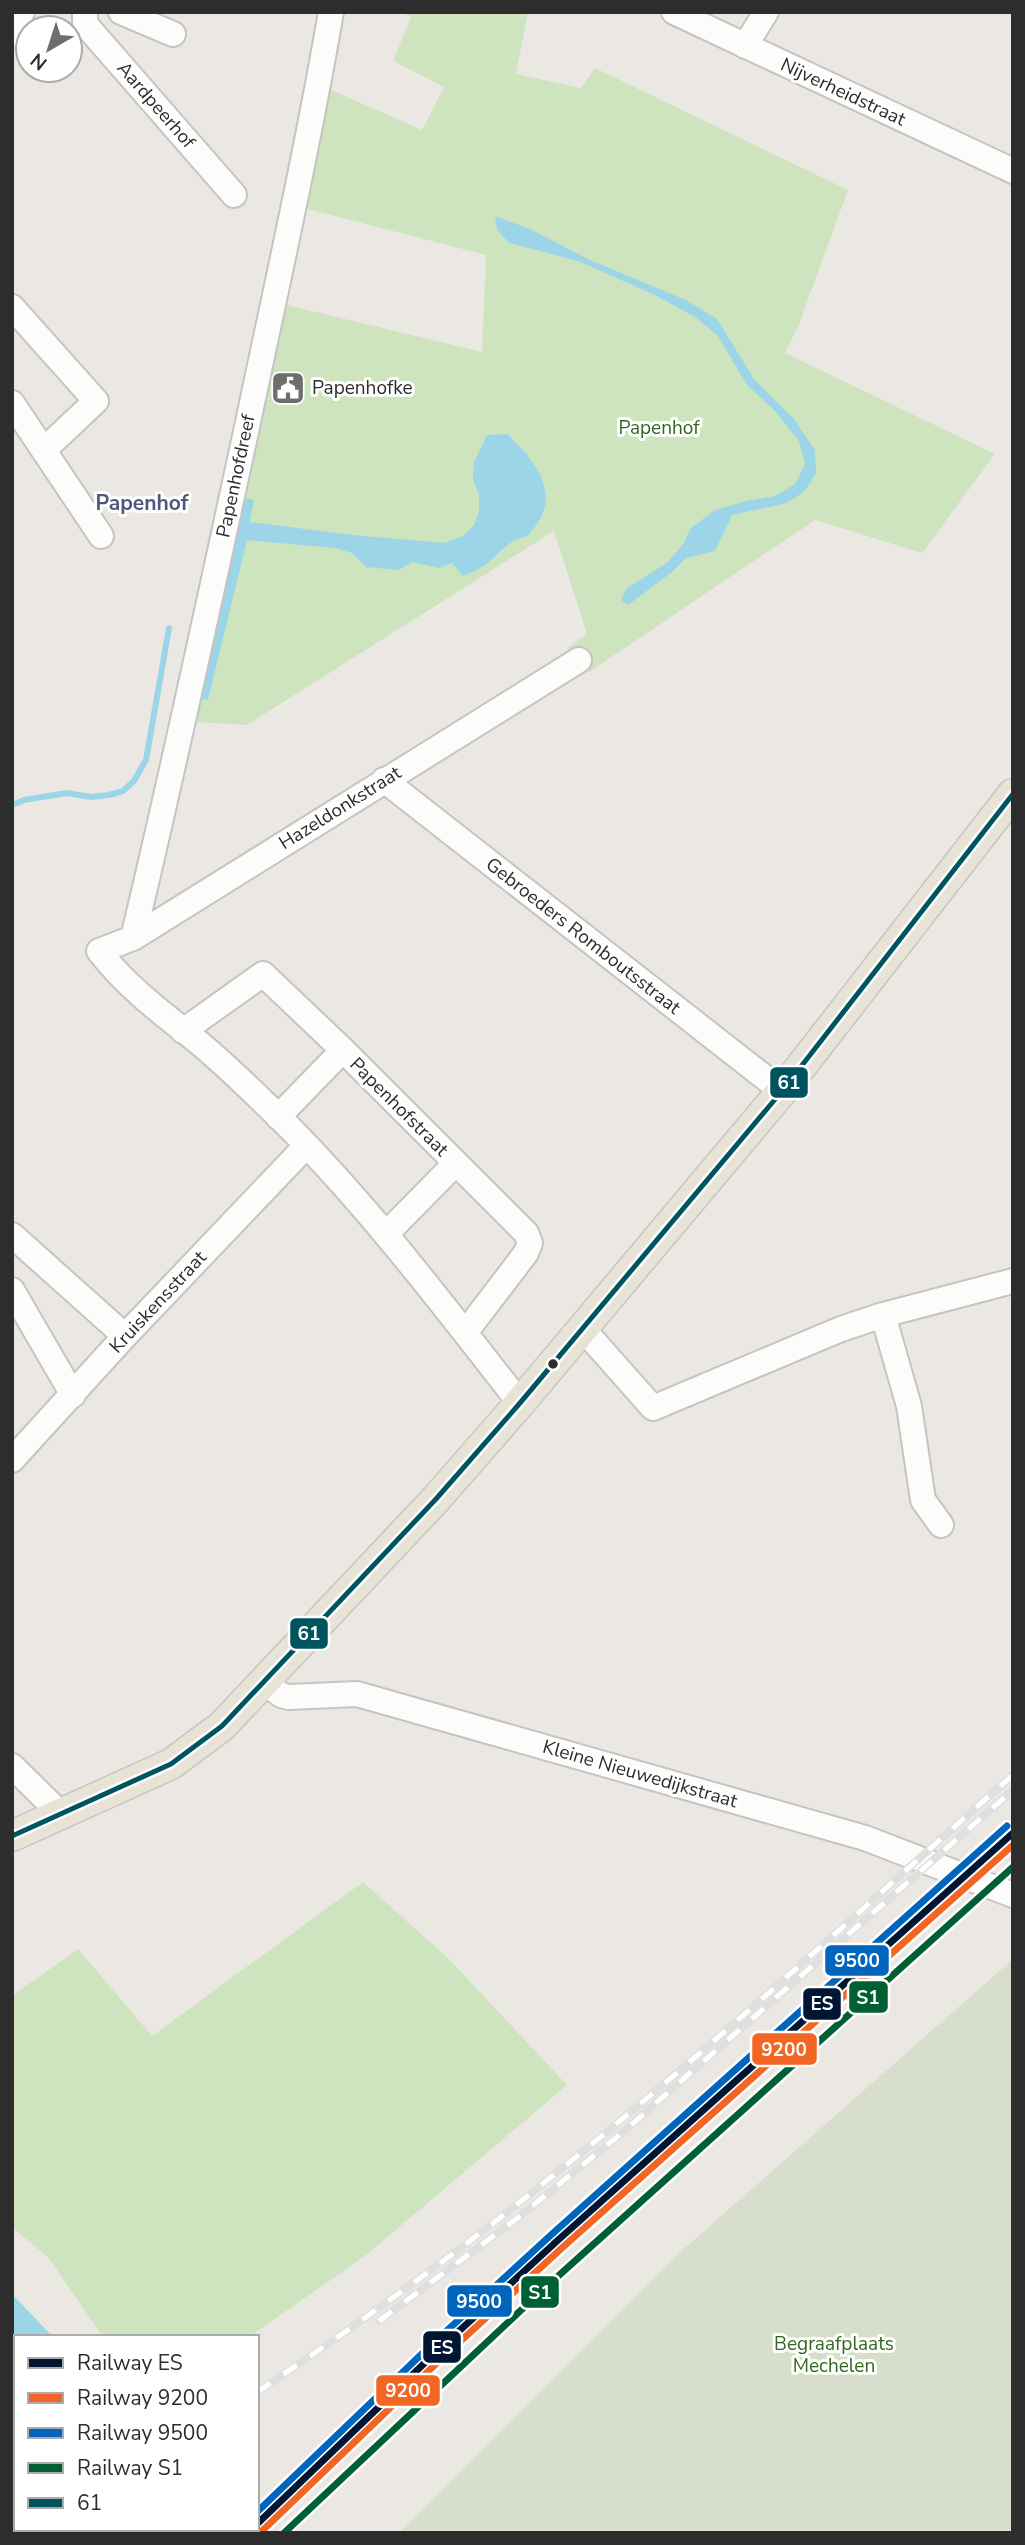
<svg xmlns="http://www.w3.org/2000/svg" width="1025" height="2545" font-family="'Nunito Sans',sans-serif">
<rect width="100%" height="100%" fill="#ebe8e4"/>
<path fill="#cee4bf" d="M400,12h128l-12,62 65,14 14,-20 253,122 -50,137 -13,26 210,101 -73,99 -107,-33 -226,152 -22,-24 20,-14 -33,-103 -307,194 -54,-3 94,-417 195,47 4,-97 -182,-47 23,-120 95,42 22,-43 -51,-26 18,-44z
M363,1882l85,76 119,127 -202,171 -116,81h-146l-55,-80 -36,-29v-232l66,-47 74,87z"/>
<path fill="#d8decc" d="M1013,1959v574h-614l279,-279z"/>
<path fill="#9cd5e8" d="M495,216l35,13 60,31 96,40 31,19 37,60 40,40 21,31 1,23 -11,18 -18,12 -55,12 -17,36 -29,7 -14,14 -44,33 -7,-5 5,-11 42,-27 16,-19 6,-14 25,-19 31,-9 29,-5 20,-12 10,-20 -6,-23 -25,-31 -27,-25 -30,-50 -22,-18 -40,-22 -77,-34 -69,-18 -12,-13z
M507,434c22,20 50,52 34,83 -3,7 -9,13 -13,19 -22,5 -27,17 -43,29 -7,5 -15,8 -22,11l-11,-13 -13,5 -27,-6 -13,8 -33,-3 -14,-14 -17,-5 -88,-8 -39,160 -8,-2 45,-200 9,2 -4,22 102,13 92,8 19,-7 11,-11 5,-14v-16l-6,-16 1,-17 13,-27z
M12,2294l41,43h1h-38v5l-4,-3z"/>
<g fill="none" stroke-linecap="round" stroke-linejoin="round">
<path stroke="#9cd5e8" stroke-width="6" d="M12,805l12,-5 43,-7 24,4 18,-2 14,-4 11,-10 12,-21 23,-132"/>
<g stroke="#c5c4c3" stroke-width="28">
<path id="minor" d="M85,12v12l149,171
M121,12l52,22
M674,12l339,159
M12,35l10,-23
M745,46l21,-34
M12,307l84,94 -52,49
M12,403l89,133
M384,780l398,311
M133,938c41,-170 77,-341 114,-511 29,-138 60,-276 84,-415
M183,1031l80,-57 80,76 183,183 4,10 -4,10 -61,80
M278,1117l65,-67
M386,1234l70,-71
M12,1235l113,101
M12,1290l61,105
M883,1315l26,91 14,94 18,25
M583,1329l70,79 188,-79 42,-14 130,-34
M520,1403c-77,-98 -153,-199 -242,-287 -28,-27 -56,-55 -86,-79 -33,-26 -67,-52 -93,-86l34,-13 446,-278
M12,1460l113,-124 181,-190
M264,1682l17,13 8,2 68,-3 508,144 148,57
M12,1766l50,49"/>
</g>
<g stroke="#c6c5c3" stroke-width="33">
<path id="major" d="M12,1836l159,-72 51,-38 214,-227 84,-96 262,-312 231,-297"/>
</g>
<use href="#minor" stroke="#fcfcfb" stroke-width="24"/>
<use href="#major" stroke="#e7e3d6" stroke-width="30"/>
<g stroke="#dfdfe0" stroke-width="8">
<path id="rail" d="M379,2321l140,-104 104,-85 390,-342
M257,2392c105,-70 206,-143 304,-223 156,-125 302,-262 452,-394
M44,2533l6,-4
M63,2533l6,-4"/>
</g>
<use href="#rail" stroke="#fff" stroke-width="5" stroke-dasharray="16" stroke-linecap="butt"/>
<g stroke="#fff" stroke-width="10">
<path id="bus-1" d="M12,1836l159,-72 51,-38 214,-227 84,-96 262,-312 231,-297"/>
</g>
<use href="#bus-1" stroke="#005460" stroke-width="5"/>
<g stroke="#fff" stroke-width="12">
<path id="rail-1" d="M257,2524l177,-170 123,-113 456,-408"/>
</g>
<g stroke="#fff" stroke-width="12">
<path id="rail-2" d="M263,2530l177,-170 123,-113 450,-402"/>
</g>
<g stroke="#fff" stroke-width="12">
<path id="rail-3" d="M257,2512l171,-164 123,-113 456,-409"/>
</g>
<g stroke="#fff" stroke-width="12">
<path id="rail-4" d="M284,2533l252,-237 477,-429"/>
</g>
<use href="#rail-1" stroke="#011633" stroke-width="7"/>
<use href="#rail-2" stroke="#f26522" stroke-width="7"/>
<use href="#rail-3" stroke="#0065bd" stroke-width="7"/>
<use href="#rail-4" stroke="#005f33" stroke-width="7"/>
</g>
<defs>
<g id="civic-square" transform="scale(1.75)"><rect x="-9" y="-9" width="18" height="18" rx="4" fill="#706e6d" stroke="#fff"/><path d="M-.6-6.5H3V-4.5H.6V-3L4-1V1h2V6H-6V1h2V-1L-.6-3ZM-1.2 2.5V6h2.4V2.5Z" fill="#fff"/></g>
</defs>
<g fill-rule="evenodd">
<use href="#civic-square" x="288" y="388"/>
</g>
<circle fill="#2d2d2d" stroke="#fff" stroke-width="2.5" cx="553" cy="1364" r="6"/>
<g text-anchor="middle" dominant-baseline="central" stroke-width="6" stroke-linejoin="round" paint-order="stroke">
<g font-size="19" fill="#2d2d2d" stroke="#fff">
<text transform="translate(843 92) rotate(25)">Nijverheidstraat</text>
<text transform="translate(156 105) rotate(49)">Aardpeerhof</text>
<text transform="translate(236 476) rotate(-78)">Papenhofdreef</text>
<text transform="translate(340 808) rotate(-32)">Hazeldonkstraat</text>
<text transform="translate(583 936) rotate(38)">Gebroeders Romboutsstraat</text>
<text transform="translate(399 1107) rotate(45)">Papenhofstraat</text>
<text transform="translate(158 1302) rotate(-47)">Kruiskensstraat</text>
<text transform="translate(640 1774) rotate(16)">Kleine Nieuwedijkstraat</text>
</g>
<g font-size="19" fill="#2d2d2d" stroke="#fff" text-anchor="start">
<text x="312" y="388">Papenhofke</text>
</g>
<g font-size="19" fill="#2f681f" stroke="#fff">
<text x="659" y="428">Papenhof</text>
<text x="834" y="2344">Begraafplaats<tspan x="834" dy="22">Mechelen</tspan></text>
</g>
<g font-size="21" font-weight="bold" fill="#4f587c" stroke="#fff">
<text x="142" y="503">Papenhof</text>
</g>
</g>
<g stroke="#fff" stroke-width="2.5">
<rect x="769" y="1066" width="40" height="33" rx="7" fill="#005460"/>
<rect x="289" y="1617" width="40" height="33" rx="7" fill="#005460"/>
<rect x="824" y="1944" width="66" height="33" rx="7" fill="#0065bd"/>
<rect x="848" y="1980" width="41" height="34" rx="7" fill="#005f33"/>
<rect x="802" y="1987" width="40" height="34" rx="7" fill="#011633"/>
<rect x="751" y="2032" width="67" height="34" rx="7" fill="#f26522"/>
<rect x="520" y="2275" width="40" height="34" rx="7" fill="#005f33"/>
<rect x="446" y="2284" width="67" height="34" rx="7" fill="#0065bd"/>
<rect x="422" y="2330" width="40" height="34" rx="7" fill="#011633"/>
<rect x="375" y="2374" width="66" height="33" rx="7" fill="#f26522"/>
</g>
<g font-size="19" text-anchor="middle" font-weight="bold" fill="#fff">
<text x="789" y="1089">61</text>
<text x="309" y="1640">61</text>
<text x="857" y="1967">9500</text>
<text x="868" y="2004">S1</text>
<text x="822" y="2010">ES</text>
<text x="784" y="2056">9200</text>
<text x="540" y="2299">S1</text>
<text x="479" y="2308">9500</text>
<text x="442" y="2354">ES</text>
<text x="408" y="2397">9200</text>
</g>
<rect width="1025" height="2545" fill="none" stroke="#2d2d2d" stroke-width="28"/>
<rect x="14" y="2335" width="245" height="196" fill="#ffffff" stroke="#ababab" stroke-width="2"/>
<rect x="28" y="2358" width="35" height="10" fill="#011633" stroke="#ababab" stroke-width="2"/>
<text x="77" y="2370" font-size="21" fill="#2d2d2d">Railway ES</text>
<rect x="28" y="2393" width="35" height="10" fill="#f26522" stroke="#ababab" stroke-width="2"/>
<text x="77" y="2405" font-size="21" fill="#2d2d2d">Railway 9200</text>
<rect x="28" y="2428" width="35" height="10" fill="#0065bd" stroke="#ababab" stroke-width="2"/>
<text x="77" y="2440" font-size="21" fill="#2d2d2d">Railway 9500</text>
<rect x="28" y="2463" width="35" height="10" fill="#005f33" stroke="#ababab" stroke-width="2"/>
<text x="77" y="2475" font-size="21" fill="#2d2d2d">Railway S1</text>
<rect x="28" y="2498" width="35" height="10" fill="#005460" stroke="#ababab" stroke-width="2"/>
<text x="77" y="2510" font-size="21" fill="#2d2d2d">61</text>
<g transform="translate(49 49) rotate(219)"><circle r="33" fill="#ffffff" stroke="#ababab" stroke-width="2"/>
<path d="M0-5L12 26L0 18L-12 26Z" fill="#706e6d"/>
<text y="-10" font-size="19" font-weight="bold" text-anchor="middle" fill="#2d2d2d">N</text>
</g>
</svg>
